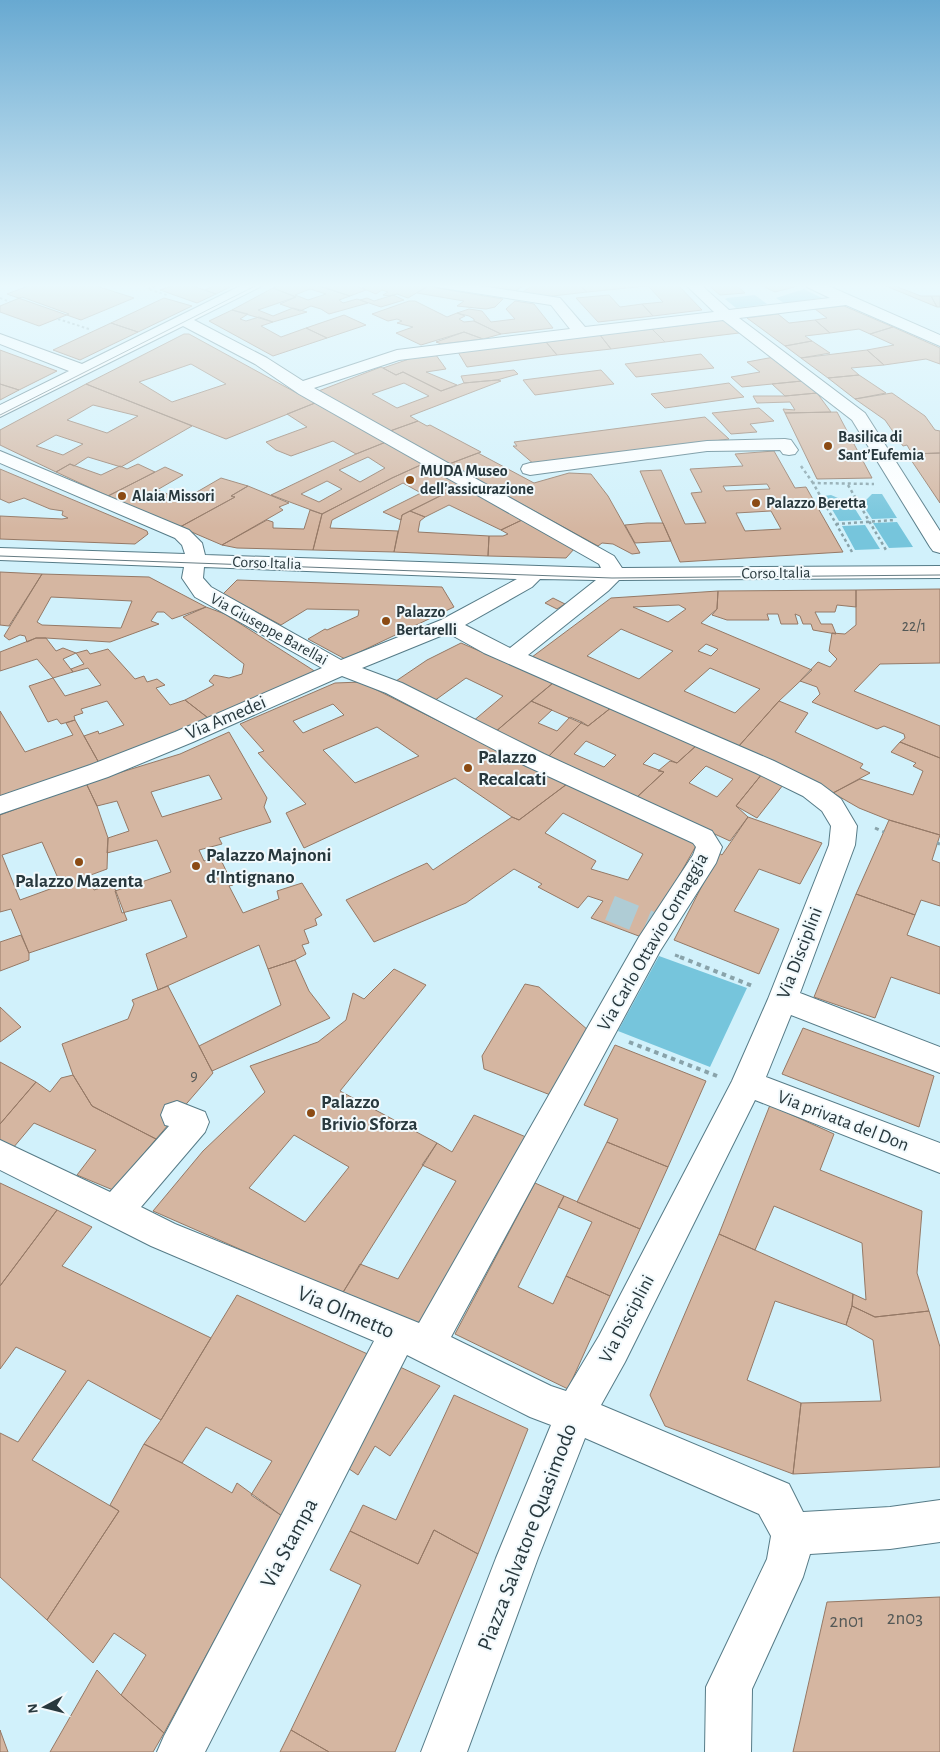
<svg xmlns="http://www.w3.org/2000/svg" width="940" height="1752" font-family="'Alegreya Sans',sans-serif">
<rect width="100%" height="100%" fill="#d1f1fb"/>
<path fill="#76c5dc" d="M804,289l18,9 -38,5 -8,-5z
M755,295l12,9 -31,4 -11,-9 2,-1z
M872,494h10l15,24 -25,1 -10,-15z
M831,495l21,9 10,16 -23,1 -15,-25z
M897,522l16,25 -24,1 -16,-25z
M865,525l15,24 -25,1 -13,-24z
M659,956l88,32 -37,79 -92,-36z"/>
<path fill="#d5b6a1" stroke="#957966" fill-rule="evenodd" d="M33,284h57l44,14 -53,22 -74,-26z
M178,284h9l29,10 -19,9 -37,-13z
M218,284h18l-20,10 -11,-4z
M282,284h31l37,12 -11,4 4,3 14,-4 11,4 -39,11 -8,-5 -10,-3 -11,5 -20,-7 16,-7 -23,-9zM310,289l16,5 -18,6 -13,-5z
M313,284h45l-4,1 12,5 -16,6z
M367,284h51l10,2 -20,12 -11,-4 -7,2 -7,-1 5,-3 -6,-2 -6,4 -14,-6 7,-4z
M457,284h69l-14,9z
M535,284h8l-2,2 2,1 7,-3h28l9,8 -43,5 -24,-3z
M578,284h78l1,1 -70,7z
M656,284h21l25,26 -49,6 -11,-12 21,-2 -15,-16z
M707,284h28l10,9 -25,2z
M758,284h37l3,2 -23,6z
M881,284h9l31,12h10l6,11z
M428,286l26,5 49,8 -8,8 -9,2 -29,-3 7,-5 -47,-8z
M273,288l23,9 -38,13 15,6 20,-8 14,4 -34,10 -41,-12z
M393,295l11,5 -23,7 -21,-7 7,-2 7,3z
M609,295l11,12 22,-3 11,12 -55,6 -22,-24z
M931,296h9v11h-3z
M22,297l47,17 -30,12 -39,-14v-6z
M164,298l28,8 -54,26 -27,-9z
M409,301h6l32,16 10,-4 8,3 -6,3 5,3 10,-1 27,13 -18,5 -19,-7 -43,13 -25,-12 17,-6 -16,-4 5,-2 -5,-2 -9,2 -16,-7z
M515,301l19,3 19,24 -52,6 -27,-13v-2l-5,-3 -12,-3 12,-4 13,2 9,11 24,-3 -9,-10z
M844,306l49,21 -23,7 -11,-5 -29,4 -15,-13 12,-2 -12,-9z
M232,310l16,4 -8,5 6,2 13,-4 14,5 -12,4 20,11 25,-9 21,10 -54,18 -64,-35z
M778,314l11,9 26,-3 15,13 -25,3 7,5 -27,5 -38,-28z
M344,315l22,10 -39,13 -21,-10z
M724,320l15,13 -74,9 -13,-13z
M111,323l27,9 -58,28 -27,-10z
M893,327l47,21v16l-14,-5 -42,6 -17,-15 27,-5 -24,-11z
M652,329l13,13 -54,7 -11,-14z
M464,332l19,7 -42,5 -5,-2z
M184,334h5l126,69 -89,36 -140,-55zM191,364l35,20 -54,18 -33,-20z
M600,335l11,14 -54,6 -11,-13z
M812,341l18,12 -29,5 -16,-12z
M546,342l11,13 -90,12 -9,-15z
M0,350l57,21 -38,19 -19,-6z
M867,350l17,15 -33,3 8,7 -31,3 -27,-20z
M701,354l13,14 -78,9 -11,-13z
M436,355l10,14 -20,3 31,13 -16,6 -38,-19 -7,3 -13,-7 29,-10z
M774,357l28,24 -60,6 -11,-10 29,-5 -13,-10z
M381,367l15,8 7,-3 38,19 23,-8 33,-3 4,1 -91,35 8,5 -28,10 -74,-39zM404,383l25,13 -32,12 -25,-14z
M514,370l4,4 -21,6 -33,3 -3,-7z
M601,370l13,14 -79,11 -12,-15z
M859,375l27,18 -31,6 -27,-21z
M802,381l15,12 -32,3 -13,-12z
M729,383l15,14 -79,11 -14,-14z
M0,384l19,6 -19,10z
M86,384l106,42 -71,41 -33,-10 -14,9 -4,-2 -14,8 -56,-27v-15zM93,405l45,11 -31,17 -40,-13zM56,435l27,9 -20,11 -27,-9z
M817,393l14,19 -46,1 -2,-4 12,1 -5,-8 -33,1 -4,-7h32z
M892,393l33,23 10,14 5,1v22l-28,1 -5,-9 -4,1 -18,-26 -30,-21z
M315,403l71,39 -30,12 -23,-13 -42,15 -15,-6 -10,-8 41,-15 -20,-13z
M759,408l15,13 -24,3 7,8 -26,2 -19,-21z
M837,412l35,66 -55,1 -32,-66z
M705,417l24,22 -194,26 -22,-19h4l-3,-4z
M418,421l9,5 3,-1 51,27 -32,12 -59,-33z
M386,442l39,21 -33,15 -70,36 -51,-19 85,-41zM368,457l17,11 -25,14 -21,-12zM327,481l15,8 -23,13 -18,-8z
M774,451l21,37 11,-1 37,65 -163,10 -40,-91 21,-1 24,54 21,-1 -15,-30 11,-1 -12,-23 53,-3 -8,-12zM767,484l3,5 -44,2 -3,-5zM771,511l10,18 -36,2 -9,-18z
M478,453l56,30 35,-10 22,1 17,22 32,57 -8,1 -19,-10 -11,-1 -4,3 -149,-82z
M940,453v50l-33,-49z
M425,463l37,22 -60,30 -1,5 -18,-8 38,-19 -18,-10 -71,37 -2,8 68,3 -4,21 -81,-2 9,-36 70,-36z
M70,464l31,11 19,-9 7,3 11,-5 17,8 -47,24 -52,-24z
M165,467l18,8 -26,15 26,10 38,-22 27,8 -17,10 4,1 -55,30 -72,-31z
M0,469l147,62 1,3 -13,10 -135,-5v-23l62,3 6,-1 -6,-3 1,-4 -13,-2 -26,-11 -15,5 -9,-4z
M462,485l62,34 -23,11 -52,-25 -24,12 -15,-6z
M248,486l41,17 -10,4 4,3 -61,35 -42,-18 55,-30 -4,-1z
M310,510l12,4 -9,36 -76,-2 -15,-3 45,-25 6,2v6l31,1z
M410,511l15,6 -5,4 -2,11 71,4 -1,20 -94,-4 8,-37z
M524,519l51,29 -9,10 -78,-2 1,-20h14l5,-2 -7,-4z
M647,523h16l8,18 -36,2 -10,-18z
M0,572l42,2 -33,52 -9,-1z
M42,574l107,3 57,30 -34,12 -8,-7h-7l-6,9 8,3 -49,18 -64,-4h-10l-9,4 -2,-6 -5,-1 -11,5 -5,-4zM51,597l81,4 -11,27 -79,-3 -5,-3z
M237,580l205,7 12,20 -109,52 -37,-20 17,-10 2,1 31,-14 1,-6 -52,-1 -26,16 -58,-31z
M940,589v74l-60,1 -26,27 86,35v32l-40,-16 5,-4 -1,-4 -20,-8 -7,3 -65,-27 8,-8 -3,-7 -17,-6 18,-19 12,5 7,-8 -8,-8 3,-18 13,1 11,-9v-35z
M856,590v17l-19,-2 -2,7h-20l6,12h11l4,10 -23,-4 -2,-6h-8l-3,-8 -5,-2 3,10h-17l-3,-10h-11l2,6h-42l-15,-5 5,-6 1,-18z
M718,591l-1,18 -16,14 111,47 -33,31 -41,46 -210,-87 83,-62zM679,605l7,4 -18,13 -35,-15zM621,629l52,22 -34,28 -52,-23zM706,644l12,5 -7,7 -13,-5zM710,668l50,21 -25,24 -51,-22z
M553,598l12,6 -8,5 -12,-6z
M206,607l19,7 91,58 -104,49 -27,-21 29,-15 -5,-4 5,-6 15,3 13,-4 2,-10 -61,-47z
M36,638h10l10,13 7,-3 13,5 -13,6 10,13 -20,6 -16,-19 -37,12v-19z
M461,643l92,40 -59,50 -22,-11 31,-26 -37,-18 -32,23 -38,-20 31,-21z
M108,649l27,30 9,-3 3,6 10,-3 8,6 -9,3 14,17 15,-5 27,21 -113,42 -15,-27 14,-5 1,3 25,-9 -17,-24 -26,8 2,4 -9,3 1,4 -14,4 -4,-5 -9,3 -19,-36 24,-8 12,18 36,-11 -13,-17 -15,4 -2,-3 13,-5 -8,-11 11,-3 3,4z
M361,682l149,75 61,24 -52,39 -7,-3 -57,-39 -151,70 -18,-35 20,-9 -48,-51 6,-2 -24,-27 95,-41zM333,704l11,11 -41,18 -10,-12zM377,727l42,29 -64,27 -32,-33z
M553,683l59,24 -24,19 -57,-25z
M531,701l21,9 -14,13 19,8 13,-14 12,5 -36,37 -52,-26z
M779,701l29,12 -13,19 68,32 -3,4 10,5 -37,20 -95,-46z
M612,707l85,38 -20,18 -23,-10 -11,11 21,8 -28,26 -90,-39 36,-37 6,4zM586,741l30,14 -12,12 -30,-13z
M0,711l25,41 48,-17 -7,-12 9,-3 24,43 -99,33z
M229,732l38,66 -3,9 7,15 -52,16 3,6 -23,6 5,11 15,-5 14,29 -4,1 14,27 36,-14 -2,-8 25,-8 20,32 -7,4 2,6 -13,5 5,13 -7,2 4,9 -11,6 -27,9 -9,-24 -101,45 -12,-36 41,-17 -16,-37 -49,13 -7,-22 56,-19 -14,-32 -50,13 1,-15 21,-7 -12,-30 -20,5 -11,-23 94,-29zM209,775l13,24 -60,18 -11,-25z
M900,742l40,16v77l-51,-15 -30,-12 -26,-15 27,-14 53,16 10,-24 -10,-5 3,-3 -25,-11z
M697,745l65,29 -26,32 12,11 -18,24 -94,-43 28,-26 -6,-1 12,-10 7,2zM706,766l27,13 -16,18 -28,-14z
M762,774l21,11 -26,33 -21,-12z
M571,781l126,63 -53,94 -53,-20 12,-17 -15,-5 -10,12 -40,-21 4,-3 -28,-15 -48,34 -92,39 -28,-42 81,-37 6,7 79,-53 7,3zM563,813l80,41 -15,26 -37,-11 5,-8 -51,-28z
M86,783l11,23 11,32 -1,31 -19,7 6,14 19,-6 14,36 -98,33 -18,-44 -11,3v-97zM42,842l19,43 -41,15 -18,-45z
M748,817l74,26 -22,41 -41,-15 -25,42 45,18 -20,45 -85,-34 45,-87 3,2z
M889,820l51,15 -8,25 8,3v43l-19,-6 -6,15 -59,-21z
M856,894l59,21 -8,20 33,12v47l-49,-17 -16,41 -61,-21z
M21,935l8,18v7l-29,11v-29z
M295,960l14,31 21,27 -118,53 -13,-25 82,-41 -13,-36z
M394,969l32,16 -86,106 97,52 -95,151 -189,-83 50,-60 62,-59 -15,-26 68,-24 28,-22 7,-27 11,6zM294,1135l55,32 -44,55 -56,-34z
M525,984l14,3 50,44 -36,65 -69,-27 -2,-13z
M168,986l45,87 -57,66 -64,-33 -19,-31 -11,-31 66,-25 6,-15 -2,-4z
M0,1007l21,20 -21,15z
M803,1028l131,48 -15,51 -137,-53z
M615,1045l91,36 -38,86 -61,-25 11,-23 -34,-14z
M0,1062l36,20 -36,42z
M73,1075l19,31 64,33 -43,51 -36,-15 19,-25 -62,-27 -21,25 -13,-7v-17l36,-42 14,10 11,-14z
M770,1105l64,29 -14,36 102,41 -5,62 12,38 -54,6 -23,-11 1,-12 13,6 -4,-57 -88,-37 -19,44 -36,-16z
M474,1115l59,25 -104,189 -87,-35 18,-30 38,15 58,-98 -34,-16 15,-22 15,9z
M607,1142l61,25 -28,62 -63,-27z
M0,1183l57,27 -57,76z
M535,1183l29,13 -46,91 35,17 13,-28 44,20 -42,93 -113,-55z
M564,1196l76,33 -30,67 -44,-20 26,-54 -34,-15z
M57,1210l35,17 -30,39 149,72 -50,82 -73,-40 -56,80 87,51 -72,109 -47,-43v-144l18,9 48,-71 -50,-24 -16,22v-83z
M719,1234l134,60 -1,12 -6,19 -71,-24 -28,79 54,23 -8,71 -128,-48 -15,-31z
M237,1295l135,61 -90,160 -31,-21 21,-34 -66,-34 -24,36 -38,-19 17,-24z
M852,1306l23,11 54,-6 11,36v120l-147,7 8,-71 80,-2 -8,-61 -27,-15z
M398,1366l42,20 -50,70 -15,-10 -17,29 -19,-13z
M454,1395l74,34 -50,125 -44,-24 -16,34 -68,-33 13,-26 33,15z
M144,1444l38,19 50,30 5,-10 45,33 -118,217 -43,-38 25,-40 -32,-22 -21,30 -46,-43 72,-109 -9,-6z
M434,1530l44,24 -83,198h-66l-38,-22 70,-145 -31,-15 20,-39 68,33z
M940,1597v155h-147l34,-150z
M97,1670l24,25 43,38 -11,19h-103z
M0,1730l8,22h-8z
M291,1730l38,22h-49z"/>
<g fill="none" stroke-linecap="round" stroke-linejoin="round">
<path stroke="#afccd5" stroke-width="26" stroke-dasharray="26 13" stroke-linecap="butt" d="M610,908l42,17"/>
<g stroke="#567b87" stroke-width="2">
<path id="minor" d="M244,284h18l-2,3 -66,33 73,38 36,23 94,-31 173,-21 -19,-24 -108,-17 -5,-1 -2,-3h32l92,14 25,29 129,-15 -29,-28h15l29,26 101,-12 -23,-11 -2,-3h19l116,51v11l-94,-41 -107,13 126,95 75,118v22l-7,-2 -3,-4 -78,-127 -129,-100 -324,40 -85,28 300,168 8,12 318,-2v12l-321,2 -11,11 -80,64 246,106 47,23 20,15 16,27 -2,19 -55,148 140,54v26l-149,-58 -25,62 174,66v30l-185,-73 -130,262 -24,43 188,79 14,28 87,-5 50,-7v42l-50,7 -80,5 -7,23 -51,112 -1,63h-46l1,-65 61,-128 4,-23 -12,-22 -174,-76 -47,120 -71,194h-46l75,-194 55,-133 -21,-8 -123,-62 -202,397h-48l7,-16 210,-395 -223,-95 -151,-76v-30l110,52 59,-66 -4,-1 -4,-10 4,-10 12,-4 28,11 4,10 -4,10 -64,75 34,17 244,99 220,-386 54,-82 3,-8 -3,-4 -167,-77 -140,-73 -44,-17 -149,66 -85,35 -108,37v-18l90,-31 85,-33 147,-64 -127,-71 -13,-19 2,-11 -184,-7v-12l185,6 -3,-9 -7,-7 -175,-75v-12l189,79 13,13 3,12 396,13 -2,-4 -300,-170 -44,-30 -72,-38 -183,91v-12l69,-34 -69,-27v-10l82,30zM204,567l313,12 -76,41 -100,40 -130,-73 -8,-9zM540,579l56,1 -86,68 -45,-23 67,-38zM448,633l36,20 272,120 47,23 19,15 9,15 -2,19 -61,154 -36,82 -133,255 -33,55 -15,-5 -100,-49 209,-386 56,-88 6,-16 -10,-16 -168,-77 -142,-71 -40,-15z
M785,439l6,1 7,10 -3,4 -6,1 -6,-1 -3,-4 -73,1 -177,24 -7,-2 -2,-4 2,-4 7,-2 177,-22z"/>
</g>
<path stroke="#89a3aa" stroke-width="2" stroke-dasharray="2.5 2.5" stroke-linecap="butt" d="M160,284l-12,5 19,6
M0,298l10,4
M58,319l31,10"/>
<path stroke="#89a3aa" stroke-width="2.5" stroke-dasharray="3 3" stroke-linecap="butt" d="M801,466l12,17
M848,485l38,65
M836,524l59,-4
M852,552l-39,-69 61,1"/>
<path stroke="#89a3aa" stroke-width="3" stroke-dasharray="4 4" stroke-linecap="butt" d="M875,828l9,4
M937,843l3,1
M675,955l8,3"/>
<path stroke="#89a3aa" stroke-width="4" stroke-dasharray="4.5 4.5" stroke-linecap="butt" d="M680,957l75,30
M629,1042l88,34"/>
<use href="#minor" fill="#fff" fill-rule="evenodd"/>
<path stroke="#667c83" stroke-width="1" d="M0,415l259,-131
M0,556l612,22 328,-3"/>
</g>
<linearGradient id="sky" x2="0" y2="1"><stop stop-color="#68a9d1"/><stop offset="0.54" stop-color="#eaf9fd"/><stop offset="1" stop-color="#eaf9fd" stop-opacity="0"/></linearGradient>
<rect width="940" height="529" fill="url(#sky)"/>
<g fill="#8b4b14" stroke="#f1f9fc" stroke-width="2">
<circle cx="828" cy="446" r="5"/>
<circle cx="410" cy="480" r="5"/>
<circle cx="122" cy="496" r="5"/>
<circle cx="756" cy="503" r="5"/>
<circle cx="386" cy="621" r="5"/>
<circle cx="468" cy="768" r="5"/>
<circle cx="79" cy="862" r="5"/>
<circle cx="196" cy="866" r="5"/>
<circle cx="311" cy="1113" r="5"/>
</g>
<g text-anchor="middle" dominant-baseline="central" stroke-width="4" stroke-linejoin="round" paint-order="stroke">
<g font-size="16" font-weight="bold" fill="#28383d" stroke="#f1f9fc" text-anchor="start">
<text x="838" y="437">Basilica di<tspan x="838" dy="18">Sant’Eufemia</tspan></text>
<text x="420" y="471">MUDA Museo<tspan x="420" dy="18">dell'assicurazione</tspan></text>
<text x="132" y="496">Alaia Missori</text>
<text x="766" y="503">Palazzo Beretta</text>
<text x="396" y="612">Palazzo<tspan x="396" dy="18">Bertarelli</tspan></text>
</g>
<g font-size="16" fill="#28383d" stroke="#f1f9fc">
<text transform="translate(267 563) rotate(2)">Corso Italia</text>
<text transform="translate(776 573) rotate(-1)">Corso Italia</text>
<text transform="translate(269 629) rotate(29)">Via Giuseppe Barellai</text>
</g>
<g font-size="16" fill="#535856">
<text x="914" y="626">22/1</text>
<text x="194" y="1076">9</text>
</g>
<g font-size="19" fill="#28383d" stroke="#f1f9fc">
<text transform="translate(226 718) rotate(-23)">Via Amedei</text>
<text transform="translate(653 942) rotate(-60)">Via Carlo Ottavio Cornaggia</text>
<text transform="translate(800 953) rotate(-69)">Via Disciplini</text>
<text transform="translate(843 1121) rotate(21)">Via privata del Don</text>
<text transform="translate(627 1319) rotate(-62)">Via Disciplini</text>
</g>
<g font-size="19" font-weight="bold" fill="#28383d" stroke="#f1f9fc" text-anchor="start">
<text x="478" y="757">Palazzo<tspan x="478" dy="22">Recalcati</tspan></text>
<text x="206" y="855">Palazzo Majnoni<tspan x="206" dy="22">d'Intignano</tspan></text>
<text x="79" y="881" text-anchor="middle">Palazzo Mazenta</text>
<text x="321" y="1102">Palazzo<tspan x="321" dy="22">Brivio Sforza</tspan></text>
</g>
<g font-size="19" fill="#535856">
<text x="905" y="1618">2n03</text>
<text x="847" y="1621">2n01</text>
</g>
<g font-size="22" fill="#28383d" stroke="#f1f9fc">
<text transform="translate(346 1312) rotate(23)">Via Olmetto</text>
<text transform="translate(527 1537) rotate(-69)">Piazza Salvatore Quasimodo</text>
<text transform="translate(289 1543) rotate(-62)">Via Stampa</text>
</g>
</g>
<g transform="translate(45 1707) rotate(263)" stroke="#f1f9fc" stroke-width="4" paint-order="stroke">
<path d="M0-4L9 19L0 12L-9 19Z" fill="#28383d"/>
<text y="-8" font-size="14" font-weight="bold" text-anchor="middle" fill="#28383d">N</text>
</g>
</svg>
